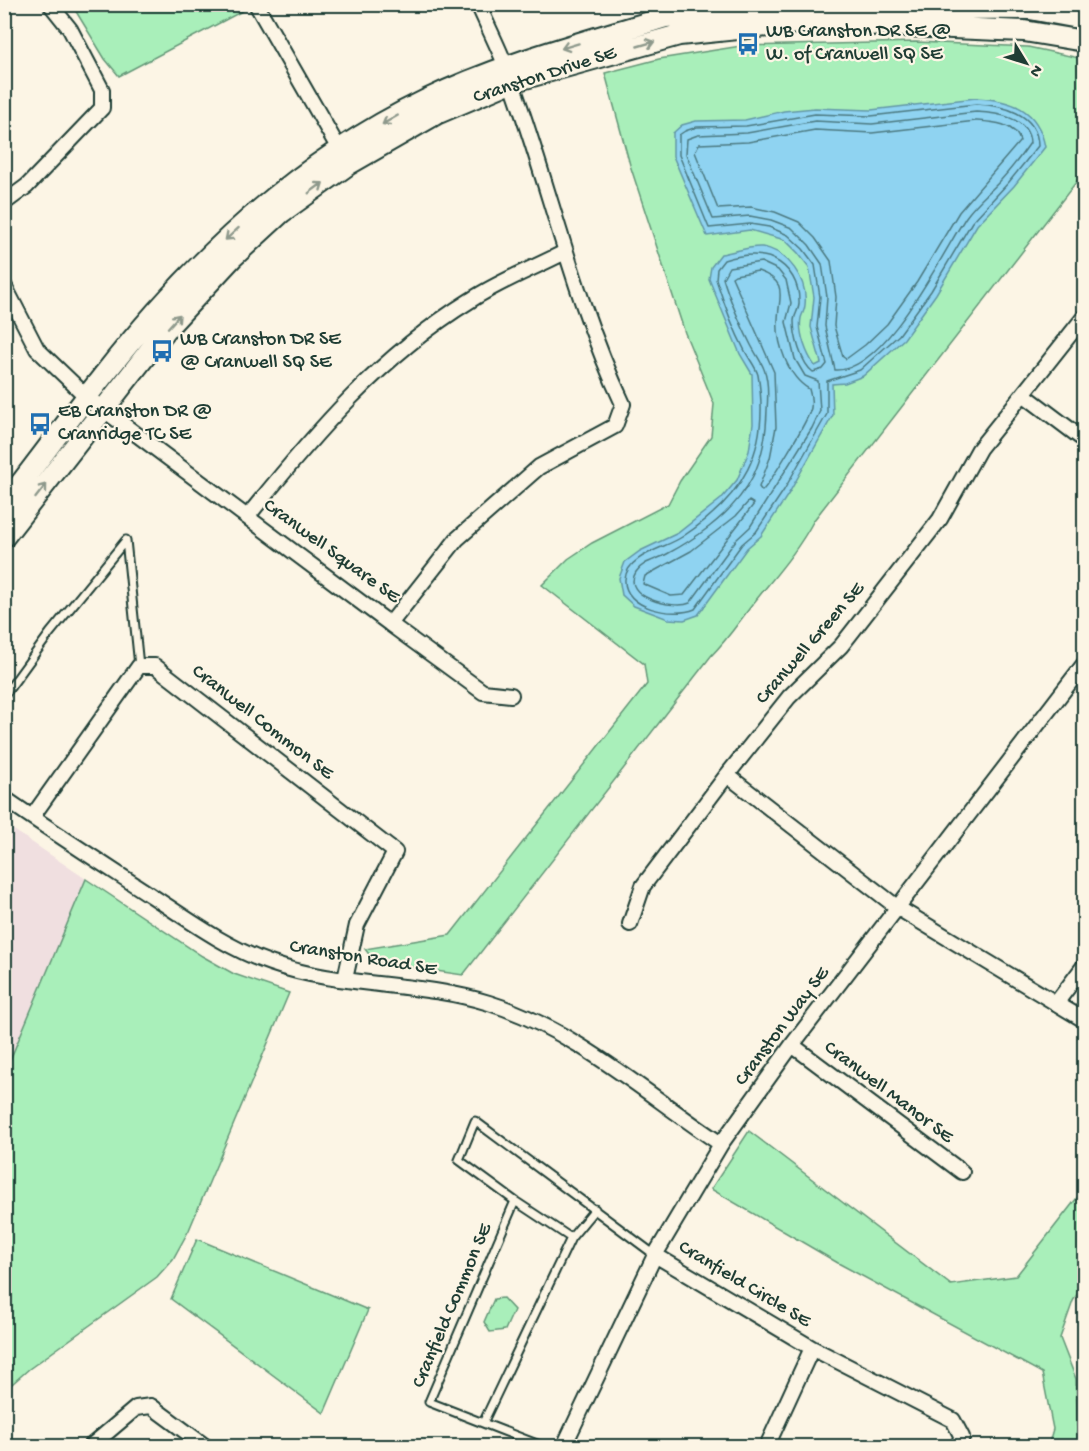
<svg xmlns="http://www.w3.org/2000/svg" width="1089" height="1451" font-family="'Gochi Hand',sans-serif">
<rect width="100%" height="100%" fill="#fcf5e5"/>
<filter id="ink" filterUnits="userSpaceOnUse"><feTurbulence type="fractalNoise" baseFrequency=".0167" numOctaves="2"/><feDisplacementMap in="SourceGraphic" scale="12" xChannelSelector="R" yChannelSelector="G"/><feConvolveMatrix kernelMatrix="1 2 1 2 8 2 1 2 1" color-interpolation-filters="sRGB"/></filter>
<g filter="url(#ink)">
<path fill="#f0dfe0" d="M5,824l81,55 -81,193z"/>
<path fill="#a9efba" stroke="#649677" stroke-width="1.5" d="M248,4l2,3 -131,69 -14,-17 -33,-54z
M916,42l112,5 56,12v113l-270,348c-18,34 -42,59 -65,89 -13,17 -23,32 -38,47l-248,319 -88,-13 -10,-13 85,-14 197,-251 -3,-20 -102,-79 26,-26 24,-16 76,-39 12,-23 31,-45 3,-32 -29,-71 -55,-168 -25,-92 54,-14 82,-13z
M86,879l116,77 32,18 55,19 -100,237 -16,29 -16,18 -128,92 -24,21v-318z
M749,1131l202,154 65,-9 68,-87v94l-11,18 -13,37 16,41 2,67h-30l5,-17 -11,-56 -204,-110 -127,-74z
M197,1239l171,71 -44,103 -153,-114z
M503,1298l11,12 -9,20 -15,2 -6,-10 10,-23z"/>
<path fill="#8fd3f1" stroke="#6297a5" stroke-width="1.5" d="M976,98c35,2 62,10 69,49l-31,39 -37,39 -41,69 -32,45 -41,37 -18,7 -13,1 1,31 -44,78 -28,43 -14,12 -49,67 -14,5 -16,-1 -34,-13 -12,-11 -3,-17 6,-16 15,-11 38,-18 43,-34 16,-19 12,-29 4,-27 -1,-50 -12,-20 -31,-75 2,-12 10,-13c12,-2 29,-8 41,-7 26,4 46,33 43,58 0,5 -3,9 -4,13 -3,15 6,37 14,48l6,-3 -10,-36 3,-30 -5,-30 -11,-14 -13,-13 -35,-10 -43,6 -34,-80v-23l9,-8 14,-4 49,-1 39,-9 31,-3 56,2z"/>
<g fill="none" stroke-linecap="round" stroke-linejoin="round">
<path stroke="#4c7980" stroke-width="1.5" d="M976,104c26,1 62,9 62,42l-29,36 -37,40 -41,69 -32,44 -39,35 -33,11v33l-43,76 -28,42 -14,12 -47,65c-21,9 -72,0 -70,-30 2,-24 41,-31 57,-42 61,-40 89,-87 76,-162 -2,-8 -9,-16 -13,-24 -12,-23 -21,-47 -29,-72l1,-10 7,-9c16,-5 33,-8 49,-1 17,8 27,25 26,45 0,6 -5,11 -5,17 0,15 7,42 19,51l10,-3 4,-5 -10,-37 3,-30 -5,-32 -12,-16 -15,-14 -19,-8 -19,-3 -41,4 -30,-73v-20l6,-4 12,-4 49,-1 69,-12 56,2z
M976,112c21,1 53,5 54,31 -9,13 -18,25 -29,37 -11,12 -25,23 -35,37 -23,35 -81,156 -131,153l-10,-44 2,-29 -5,-33 -13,-19 -17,-17 -21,-8 -21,-4 -37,3 -27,-65 1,-15 11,-4 49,-2 68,-12 57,3z
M976,121c17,1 39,2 44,20l-61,71 -42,70 -30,42 -22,21 -19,14 -3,-2 -9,-31 2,-29 -5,-36 -16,-23 -16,-16 -24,-10 -24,-5 -33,2 -23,-57 4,-8 49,-2 67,-12 57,3z
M761,262l17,8 8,10 5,23 -5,19 9,37 10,17 13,5 2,30 -8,17 -62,99 -14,13 -46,63c-16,7 -70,-6 -54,-31 7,-11 21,-12 31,-18 15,-8 29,-17 42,-27 41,-32 57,-65 58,-117 1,-12 2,-29 -3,-41 -3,-8 -9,-16 -13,-24 -11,-22 -21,-44 -28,-67l6,-11z
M758,271c31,11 21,24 20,48 -2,24 10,58 31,70 2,6 3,12 2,19 -2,11 -42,77 -49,83l-3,-4 11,-29 6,-31 -2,-55 -42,-95 3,-2z
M749,501l5,3 -70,91 -13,1 -28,-12 2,-8 46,-25 45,-35z"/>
<g stroke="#1f3d34" stroke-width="11">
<path id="lane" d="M4,696l46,-63 76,-93 13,126
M515,1201l-56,-41 16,-39 180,134
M571,1238l24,-29
M483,1423l88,-185 -56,-37 -86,201 113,44"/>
</g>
<g stroke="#1f3d34" stroke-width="18">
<path id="street" d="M256,4l87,152
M4,203l23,-17 75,-78v-18l-32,-61 -20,-25
M4,285l33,64 51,49 302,226 67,-85 82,-72 76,-41 8,-22c-51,-108 -75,-226 -117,-337 -8,-21 -19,-42 -28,-63
M1023,394l61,-77
M1084,440l-61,-46 -44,55 -39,70 -99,127 -52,51 -62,78 171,133 186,112
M248,516c66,-82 132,-160 223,-216 29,-19 63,-32 94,-48
M390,624l93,68 28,3
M4,798c49,34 99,66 148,98 38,25 75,52 118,67 70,25 148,18 219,40 87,27 157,91 232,141
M32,817l107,-151h16l240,186 -38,73 -12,54
M630,924l13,-38 84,-111
M1057,1002l27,-36
M792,1045l170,127
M655,1255l157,93 141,72 9,17 -5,9
M91,1446l45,-38 15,-2 54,40
M564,1446l91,-191 66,-111 71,-99 292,-381
M767,1446l45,-98"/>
</g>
<g stroke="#1f3d34" stroke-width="24">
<path id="secondary" d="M4,505c50,-64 98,-132 152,-193 76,-86 166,-162 270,-212 76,-37 159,-58 240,-83l111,-10 253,2 54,10
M4,537l164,-210 64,-69 50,-46 67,-48 87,-50 75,-32 168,-47 130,-13 215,9 60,10"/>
</g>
<use href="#lane" stroke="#fcf5e5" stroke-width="7"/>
<use href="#street" stroke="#fcf5e5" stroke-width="14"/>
<use href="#secondary" stroke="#fcf5e5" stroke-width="20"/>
</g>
<defs><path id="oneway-shaft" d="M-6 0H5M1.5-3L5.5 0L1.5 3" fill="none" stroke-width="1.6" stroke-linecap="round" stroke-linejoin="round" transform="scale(1.5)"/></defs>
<g stroke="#8e998c">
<use href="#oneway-shaft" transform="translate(646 44) rotate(-16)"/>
<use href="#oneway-shaft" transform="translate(570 46) rotate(163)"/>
<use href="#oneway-shaft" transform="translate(390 120) rotate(150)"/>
<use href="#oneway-shaft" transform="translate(316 188) rotate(-36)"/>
<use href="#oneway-shaft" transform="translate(232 234) rotate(138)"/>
<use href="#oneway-shaft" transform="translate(174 321) rotate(-48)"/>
<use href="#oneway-shaft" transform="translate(41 491) rotate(-52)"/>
</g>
</g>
<defs>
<g id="bus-bare" transform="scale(1.8)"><path d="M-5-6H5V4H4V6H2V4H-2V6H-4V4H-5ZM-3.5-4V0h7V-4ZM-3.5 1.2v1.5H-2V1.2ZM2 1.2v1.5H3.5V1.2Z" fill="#1f6fb2" stroke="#fcf5e5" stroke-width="2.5" paint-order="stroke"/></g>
</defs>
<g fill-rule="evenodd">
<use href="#bus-bare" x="748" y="44"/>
<use href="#bus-bare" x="162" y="351"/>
<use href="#bus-bare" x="40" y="424"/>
</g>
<g text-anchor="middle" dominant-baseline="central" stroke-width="4.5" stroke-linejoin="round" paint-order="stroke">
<g font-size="20" fill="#1f3d34" stroke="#fcf5e5" text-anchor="start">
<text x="766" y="32">WB Cranston DR SE @<tspan x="766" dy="23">W. of Cranwell SQ SE</tspan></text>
<text x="180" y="340">WB Cranston DR SE<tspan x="180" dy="23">@ Cranwell SQ SE</tspan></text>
<text x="58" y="412">EB Cranston DR @<tspan x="58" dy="23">Cranridge TC SE</tspan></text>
</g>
<g font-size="20" fill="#1f3d34" stroke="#fcf5e5">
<text transform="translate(545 76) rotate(-18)">Cranston Drive SE</text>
<text transform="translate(331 552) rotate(36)">Cranwell Square SE</text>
<text transform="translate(811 644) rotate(-49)">Cranwell Green SE</text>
<text transform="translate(262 723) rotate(38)">Cranwell Common SE</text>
<text transform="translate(363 959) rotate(9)">Cranston Road SE</text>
<text transform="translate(783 1027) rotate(-53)">Cranston Way SE</text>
<text transform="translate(888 1093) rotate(37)">Cranwell Manor SE</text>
<text transform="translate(744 1285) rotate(31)">Cranfield Circle SE</text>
<text transform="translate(453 1306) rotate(-67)">Cranfield Common SE</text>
</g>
</g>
<rect width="1089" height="1451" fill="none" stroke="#fcf5e5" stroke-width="24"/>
<rect x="12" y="12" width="1065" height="1427" fill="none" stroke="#1f3d34" stroke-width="2" filter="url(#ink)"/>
<g transform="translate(1026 63) rotate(128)" stroke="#fcf5e5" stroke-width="4.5" paint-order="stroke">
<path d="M0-4.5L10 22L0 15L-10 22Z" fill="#1f3d34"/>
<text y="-9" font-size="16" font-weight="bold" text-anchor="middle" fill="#1f3d34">N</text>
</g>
</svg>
